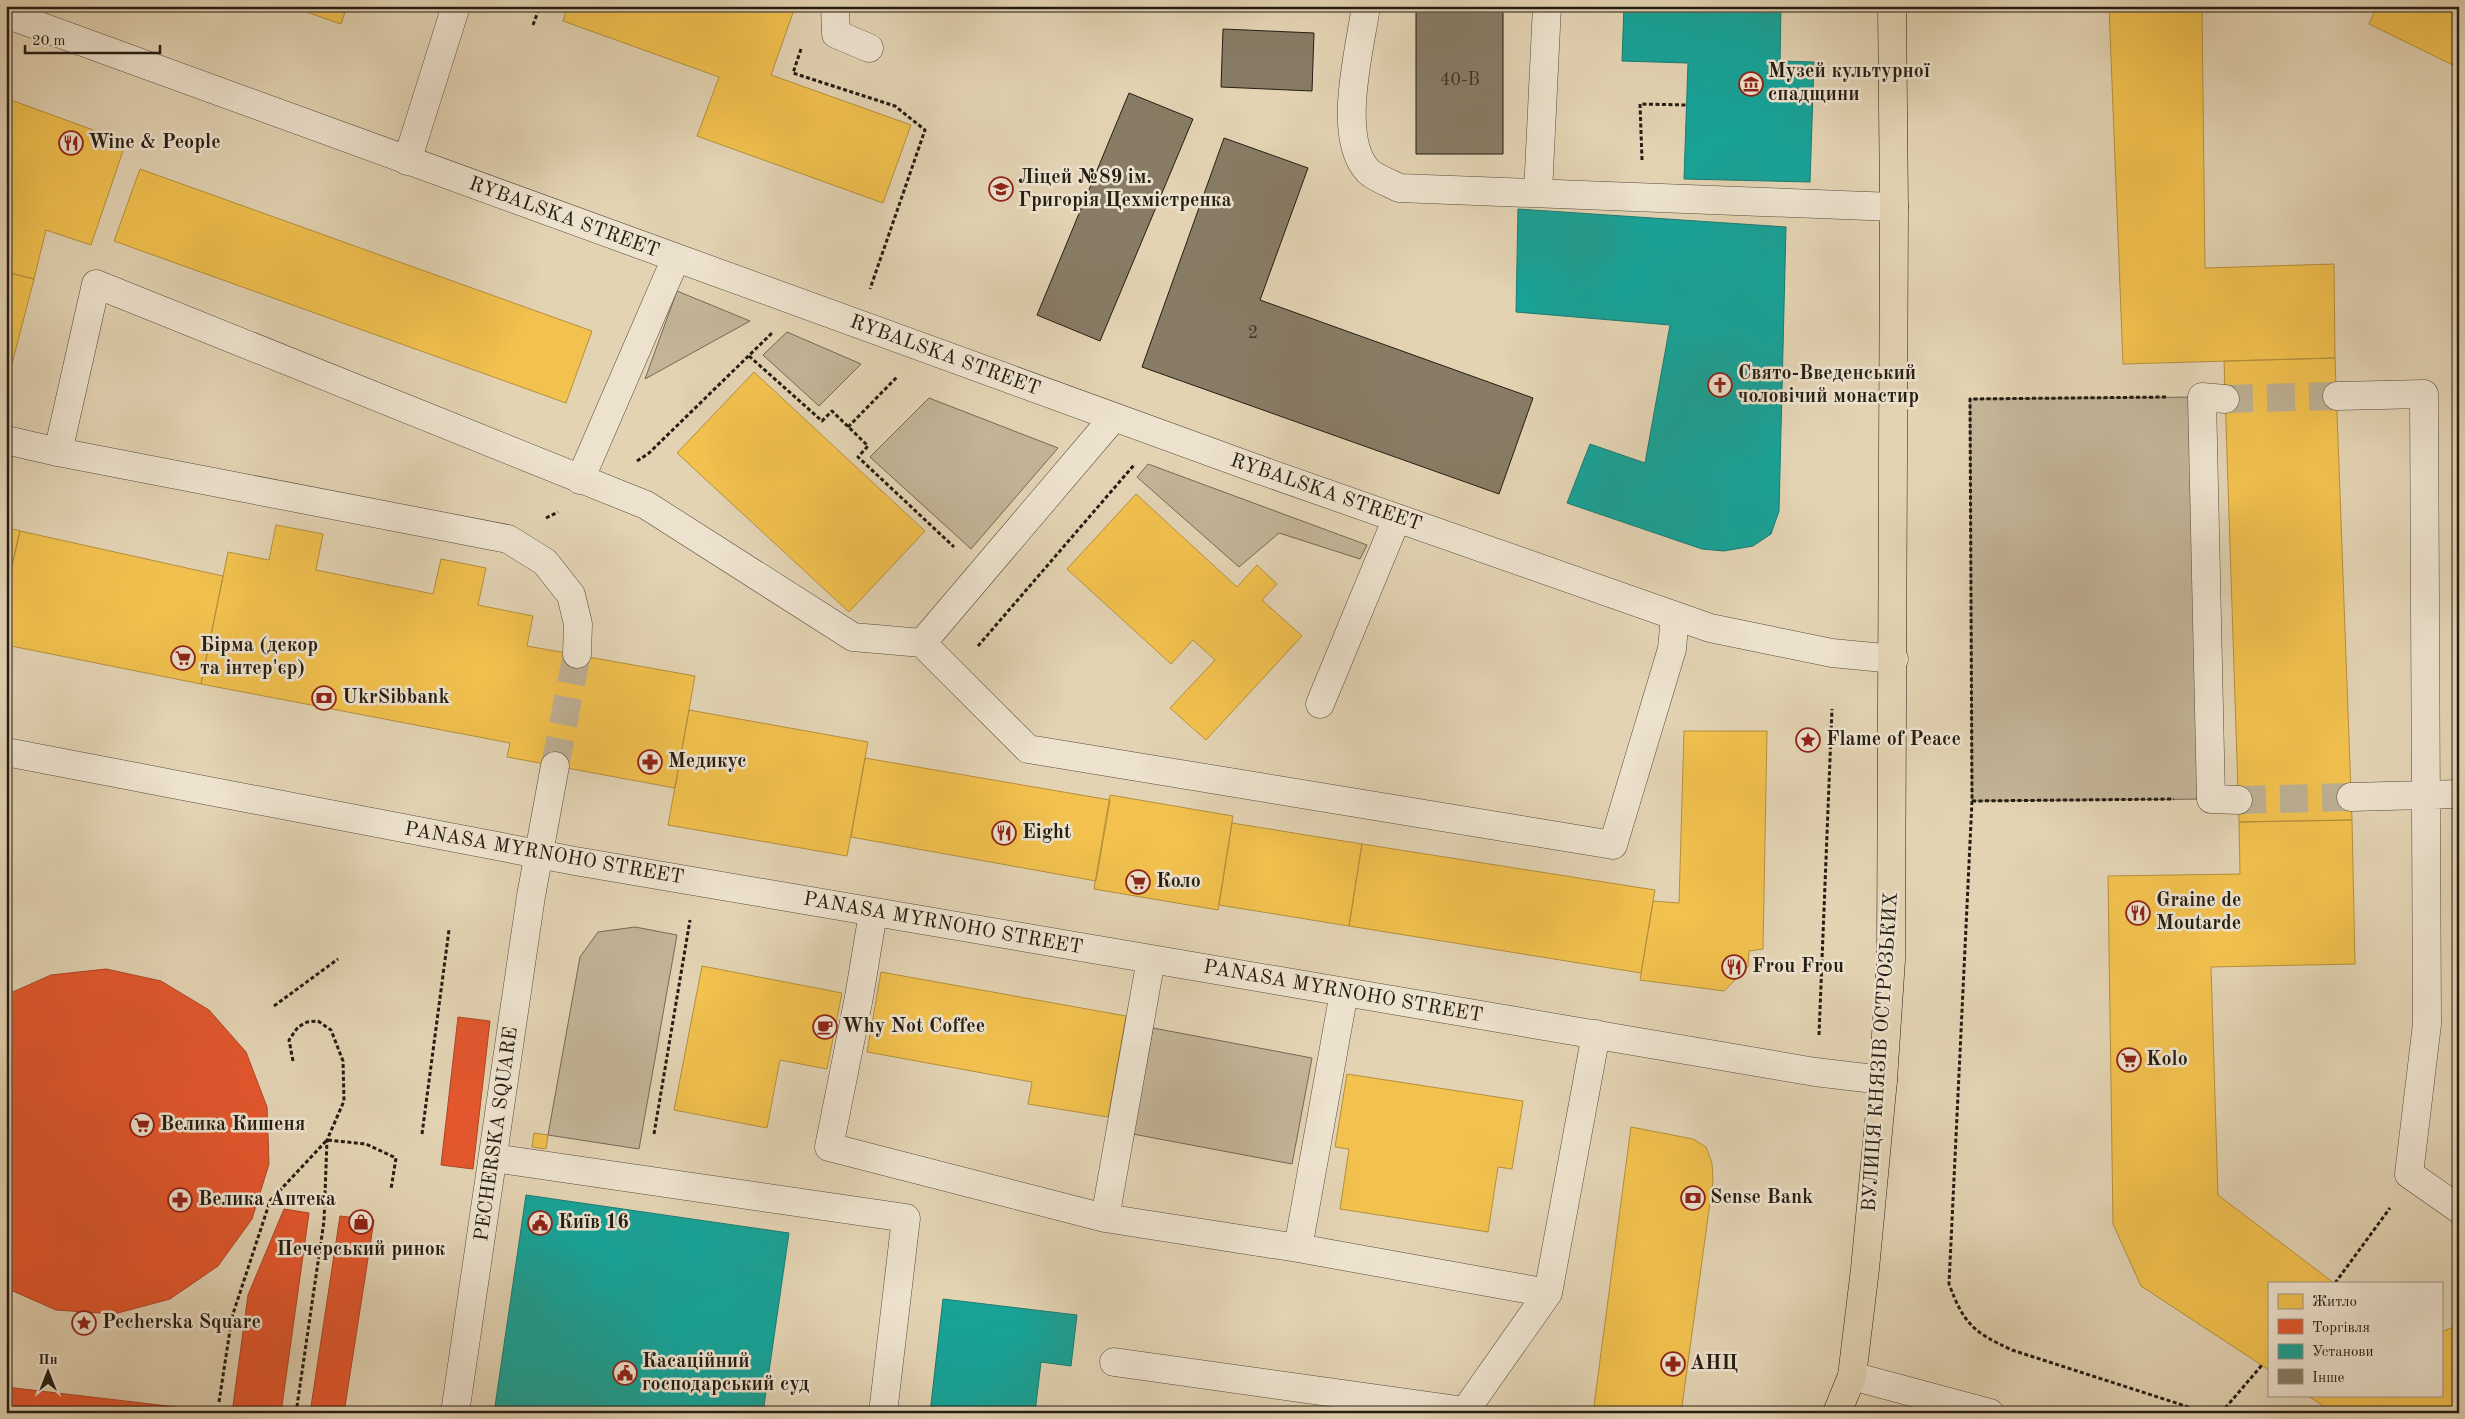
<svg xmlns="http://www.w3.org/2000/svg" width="2465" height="1419" font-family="'Old Standard TT',serif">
<rect width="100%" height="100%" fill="#e3d3b3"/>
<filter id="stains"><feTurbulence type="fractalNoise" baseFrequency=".004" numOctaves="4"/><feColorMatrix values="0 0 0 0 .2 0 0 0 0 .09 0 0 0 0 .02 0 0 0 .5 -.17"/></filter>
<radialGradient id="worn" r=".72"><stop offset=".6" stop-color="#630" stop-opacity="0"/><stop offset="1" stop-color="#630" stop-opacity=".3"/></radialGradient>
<path fill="#c3b498" stroke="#746856" d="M677,291l73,30 -105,58z
M787,332l74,32 -42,42 -56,-51z
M2202,397l9,402 -239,2 -2,-402z
M929,398l129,50 -87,101 -101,-92z
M1148,464l219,81 -7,14 -81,-26 -40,34 -102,-90z
M635,927l42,8 -38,214 -91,-14 32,-178 18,-25z
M1153,1028l159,30 -20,106 -159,-30z"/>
<path fill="#f2c14e" stroke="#b4903c" d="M289,6h58l-6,18z
M568,6l227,1 -24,68 140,50 -28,78 -186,-67 22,-59 -156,-56z
M2109,6h93l3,262 129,-4 1,94 -212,6z
M2377,6h82v62l-90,-44z
M11,100l115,42 -35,103 -45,-15 -12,49 -28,-7v-169z
M140,169l452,162 -26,72 -452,-162z
M6,272l28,7 -28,108z
M2335,358l17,462 -113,2 -15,-461z
M754,372l171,159 -76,81 -172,-159z
M1136,494l101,93 20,-22 20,19 -15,16 40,36 -96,104 -36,-32 45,-48 -22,-20 -22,24 -104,-95z
M276,525l47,9 -7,36 117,24 8,-35 45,9 -8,37 55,11 -6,30 168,30 -20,112 -168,-31 3,-14 -309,-59 27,-132 41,8z
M6,527l14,4 -14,60z
M20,531l203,45 -22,108 -195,-39v-54z
M689,710l179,32 -21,114 -179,-31z
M1684,731h83l-4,218 -14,2 -1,16 -24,24 -84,-11 13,-79 26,2z
M865,758l245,42 -14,81 -245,-44z
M1110,795l123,21 -15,94 -124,-21z
M2352,820l3,144 -144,3 7,228 116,88h-65v87l-128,-84 -28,-62 -5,-348 132,-2 -1,-52z
M1232,823l130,21 -13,82 -130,-21z
M1362,844l293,46 -14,83 -292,-47z
M702,966l140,27 -15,76 -47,-9 -13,68 -93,-18z
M881,972l245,44 -18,101 -80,-13 4,-22 -165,-30z
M1347,1074l176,27 -11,68 -14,-2 -10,65 -148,-23 9,-60 -14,-2z
M1631,1127l62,12 13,8 6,16 1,18 -32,232h-88z
M534,1133l14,2 -2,14 -14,-2z
M2459,1325v88h-126l-26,-18h134v-63z"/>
<path fill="#e4572e" stroke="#ab4626" d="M106,969l55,12 48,29 37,42 21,55 2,57 -17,55 -34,47 -48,33 -56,15 -58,-4 -50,-22v-293l45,-20z
M458,1017l32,4 -17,148 -32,-4z
M284,1209l25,4 -28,200h-49l16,-118z
M340,1216l34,4 -30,193h-34z
M6,1387l179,21v5h-179z"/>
<path fill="#17a398" stroke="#1b7b70" d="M1624,6h157l-1,55 34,1 -4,120 -126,-3 4,-116 -66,-2z
M1518,209l268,18 -7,284 -8,23 -18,12 -29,5 -22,-2 -135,-46 23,-59 55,19 25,-138 -154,-13z
M526,1195l263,38 -26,180h-269z
M943,1299l134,16 -6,51 -30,-4 -6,51h-105z"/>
<path fill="#887c66" stroke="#251d13" d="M1416,6h87v148h-87z
M1223,29l91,4 -2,58 -91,-4z
M1129,93l64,26 -93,222 -63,-26z
M1224,138l84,30 -48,132 273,98 -34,96 -357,-127z"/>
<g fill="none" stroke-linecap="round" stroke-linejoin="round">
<path stroke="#bdaf93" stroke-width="28" stroke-dasharray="28 14" stroke-linecap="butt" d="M2225,399l112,-3
M555,766l22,-112
M2238,800l113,-3"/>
<g stroke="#544a3b" stroke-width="29">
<path id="minor" d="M835,6l1,28 33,14
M1366,6c-6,43 -30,131 2,165 7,7 22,12 31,17l495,19
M6,14l1254,456 450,158 122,25 62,6
M407,161l49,-155
M1538,193l9,-187
M2337,396l87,-2 3,630 -18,150 50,35
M2225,399l-23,-2 9,402 27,1
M6,440l52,12
M580,480l96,-222
M922,643l192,-226
M577,654l1,-30 -7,-29 -26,-33 -37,-23 -450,-87 38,-168 550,221 207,132 69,6 106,106 585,96 59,-196 3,-33
M1320,704l77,-186
M6,752l569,109 1240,211 68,8
M2351,797l108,-3
M873,913l-14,84 -30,150 276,71 193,30 250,45
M493,1158l413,60 -23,195
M1105,1218l46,-259
M1298,1248l46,-256
M1114,1362l351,49 83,-118 48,-259
M1852,1376l138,37
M455,1413l76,-517 24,-130"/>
</g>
<g stroke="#251d13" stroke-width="29">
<path id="major" d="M1837,1413l15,-37 13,-107 18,-189 8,-120 3,-753 -2,-201"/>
</g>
<path stroke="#251d13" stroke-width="3" stroke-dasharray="4 2.5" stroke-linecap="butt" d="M533,25l7,-19
M801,49l-8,24 102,33 30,24 -55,159
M1642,160l-2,-56 46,1
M749,356l73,65 10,-10 36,35 -10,11 96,90
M2166,397l-196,2 2,402 -23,483c15,40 24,48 63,66l195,63
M848,427l49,-50
M637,461l12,-8 123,-120
M546,518l12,-6
M978,646l156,-181
M1972,801l202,-2
M274,1006l64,-47
M1819,1035l13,-326
M293,1061l-4,-21 9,-13 9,-5 11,-1 13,9 12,31 1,40 -17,39 -3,81 -28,192
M422,1134l27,-204
M654,1134l36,-214
M2335,1283l55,-75
M219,1402l13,-85 38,-116 57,-61 39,4 30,14 -5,31
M2221,1413l41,-48"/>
<use href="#minor" stroke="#ede2ce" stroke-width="28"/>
<use href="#major" stroke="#e3d3b3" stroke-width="28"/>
</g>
<defs>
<g id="museum-ring" transform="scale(1.25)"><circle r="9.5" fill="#ede2ce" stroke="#8f2418" stroke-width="1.5"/><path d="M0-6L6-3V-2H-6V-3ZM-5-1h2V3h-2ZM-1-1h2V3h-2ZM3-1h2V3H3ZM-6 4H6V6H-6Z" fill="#8f2418"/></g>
<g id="restaurant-ring" transform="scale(1.25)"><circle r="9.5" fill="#ede2ce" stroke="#8f2418" stroke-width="1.5"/><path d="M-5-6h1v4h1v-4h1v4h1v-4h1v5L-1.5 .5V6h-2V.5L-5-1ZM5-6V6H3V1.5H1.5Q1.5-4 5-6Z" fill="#8f2418"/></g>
<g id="school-ring" transform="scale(1.25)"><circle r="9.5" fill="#ede2ce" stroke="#8f2418" stroke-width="1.5"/><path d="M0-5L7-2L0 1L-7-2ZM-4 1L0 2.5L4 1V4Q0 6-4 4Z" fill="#8f2418"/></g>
<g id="church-ring" transform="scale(1.25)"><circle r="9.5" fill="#ede2ce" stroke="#8f2418" stroke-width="1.5"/><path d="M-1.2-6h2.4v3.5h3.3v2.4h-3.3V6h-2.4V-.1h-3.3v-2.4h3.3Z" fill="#8f2418"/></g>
<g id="supermarket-ring" transform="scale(1.25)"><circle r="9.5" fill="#ede2ce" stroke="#8f2418" stroke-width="1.5"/><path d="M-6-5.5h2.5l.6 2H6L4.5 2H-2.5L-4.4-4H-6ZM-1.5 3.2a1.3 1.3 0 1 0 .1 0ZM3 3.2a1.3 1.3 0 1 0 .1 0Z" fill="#8f2418"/></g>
<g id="bank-ring" transform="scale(1.25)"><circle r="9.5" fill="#ede2ce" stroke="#8f2418" stroke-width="1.5"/><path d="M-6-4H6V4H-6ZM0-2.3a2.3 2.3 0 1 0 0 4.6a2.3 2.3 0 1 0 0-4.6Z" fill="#8f2418"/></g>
<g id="sight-ring" transform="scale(1.25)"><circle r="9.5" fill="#ede2ce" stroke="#8f2418" stroke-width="1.5"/><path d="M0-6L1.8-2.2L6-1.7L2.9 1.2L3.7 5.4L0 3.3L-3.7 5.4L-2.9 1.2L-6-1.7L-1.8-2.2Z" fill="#8f2418"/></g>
<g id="pharmacy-ring" transform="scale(1.25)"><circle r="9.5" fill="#ede2ce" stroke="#8f2418" stroke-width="1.5"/><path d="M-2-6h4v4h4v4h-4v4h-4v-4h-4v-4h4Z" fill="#8f2418"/></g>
<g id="cafe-ring" transform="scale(1.25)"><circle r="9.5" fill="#ede2ce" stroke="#8f2418" stroke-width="1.5"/><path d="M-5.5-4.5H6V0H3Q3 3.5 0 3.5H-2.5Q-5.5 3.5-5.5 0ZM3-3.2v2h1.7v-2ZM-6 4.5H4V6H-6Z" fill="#8f2418"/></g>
<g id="shop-ring" transform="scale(1.25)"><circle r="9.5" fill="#ede2ce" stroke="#8f2418" stroke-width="1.5"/><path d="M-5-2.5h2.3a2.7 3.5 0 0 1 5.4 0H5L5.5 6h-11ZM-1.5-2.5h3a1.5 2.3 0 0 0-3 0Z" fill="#8f2418"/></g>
<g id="civic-ring" transform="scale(1.25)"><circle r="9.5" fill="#ede2ce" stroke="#8f2418" stroke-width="1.5"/><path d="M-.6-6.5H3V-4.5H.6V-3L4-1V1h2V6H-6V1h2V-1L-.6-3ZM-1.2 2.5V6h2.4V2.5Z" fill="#8f2418"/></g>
</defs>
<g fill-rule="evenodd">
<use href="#museum-ring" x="1751" y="84"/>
<use href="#restaurant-ring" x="71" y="143"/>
<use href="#school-ring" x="1001" y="189"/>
<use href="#church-ring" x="1720" y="385"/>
<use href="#supermarket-ring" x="183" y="658"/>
<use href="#bank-ring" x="324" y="698"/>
<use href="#sight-ring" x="1808" y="740"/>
<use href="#pharmacy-ring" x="650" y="762"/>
<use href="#restaurant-ring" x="1004" y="833"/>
<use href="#supermarket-ring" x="1138" y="882"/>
<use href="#restaurant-ring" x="2138" y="913"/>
<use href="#restaurant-ring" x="1734" y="967"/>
<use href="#cafe-ring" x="825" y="1027"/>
<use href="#supermarket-ring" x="2129" y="1060"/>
<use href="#supermarket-ring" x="142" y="1125"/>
<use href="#bank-ring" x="1693" y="1198"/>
<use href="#pharmacy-ring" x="180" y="1200"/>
<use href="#shop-ring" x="361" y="1222"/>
<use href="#civic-ring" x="540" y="1223"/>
<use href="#sight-ring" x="84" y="1323"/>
<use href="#pharmacy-ring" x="1673" y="1364"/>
<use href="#civic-ring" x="625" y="1373"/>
</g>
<g text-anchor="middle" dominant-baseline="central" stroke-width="5" stroke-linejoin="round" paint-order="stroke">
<g font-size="18" fill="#3e3528">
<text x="1460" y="80">40-В</text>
<text x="1253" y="333">2</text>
</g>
<g font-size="20" font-weight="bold" fill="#251d13" stroke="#ede2ce" text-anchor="start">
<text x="1768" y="72">Музей культурної<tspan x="1768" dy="23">спадщини</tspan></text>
<text x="88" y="143">Wine &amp; People</text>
<text x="1018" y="178">Ліцей №89 ім.<tspan x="1018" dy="23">Григорія Цехмістренка</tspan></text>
<text x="1738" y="374">Свято-Введенський<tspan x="1738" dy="23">чоловічий монастир</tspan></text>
<text x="200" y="646">Бірма (декор<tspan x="200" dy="23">та інтер'єр)</tspan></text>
<text x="342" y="698">UkrSibbank</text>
<text x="1826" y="740">Flame of Peace</text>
<text x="668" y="762">Медикус</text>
<text x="1022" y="833">Eight</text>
<text x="1156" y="882">Коло</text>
<text x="2156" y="901">Graine de<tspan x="2156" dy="23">Moutarde</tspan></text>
<text x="1752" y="967">Frou Frou</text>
<text x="842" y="1027">Why Not Coffee</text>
<text x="2146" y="1060">Kolo</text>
<text x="160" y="1125">Велика Кишеня</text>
<text x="1710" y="1198">Sense Bank</text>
<text x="198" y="1200">Велика Аптека</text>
<text x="558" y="1223">Київ 16</text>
<text x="361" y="1250" text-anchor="middle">Печерський ринок</text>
<text x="102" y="1323">Pecherska Square</text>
<text x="642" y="1362">Касаційний<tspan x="642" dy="23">господарський суд</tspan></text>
<text x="1690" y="1364">АНЦ</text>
</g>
<g font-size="20" fill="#251d13" stroke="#ede2ce">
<text transform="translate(564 218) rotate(20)">RYBALSKA STREET</text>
<text transform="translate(945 356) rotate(20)">RYBALSKA STREET</text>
<text transform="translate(1326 493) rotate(19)">RYBALSKA STREET</text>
<text transform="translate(544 854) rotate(10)">PANASA MYRNOHO STREET</text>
<text transform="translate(943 924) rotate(10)">PANASA MYRNOHO STREET</text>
<text transform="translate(1343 992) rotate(10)">PANASA MYRNOHO STREET</text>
<text transform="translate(1881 1052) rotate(-86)">ВУЛИЦЯ КНЯЗІВ ОСТРОЗЬКИХ</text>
<text transform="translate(497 1134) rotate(-82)">PECHERSKA SQUARE</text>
</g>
</g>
<rect width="2465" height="1419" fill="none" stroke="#e3d3b3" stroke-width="25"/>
<rect x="8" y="8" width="2450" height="1404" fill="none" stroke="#251d13" stroke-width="2.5"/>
<rect x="12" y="12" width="2440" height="1394" fill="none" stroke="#251d13"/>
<rect x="2268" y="1282" width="175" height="115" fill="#ede2ce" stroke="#9d9383"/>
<rect x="2278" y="1294" width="25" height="15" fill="#f2c14e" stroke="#9d9383"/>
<text x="2312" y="1306" font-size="15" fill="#251d13">Житло</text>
<rect x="2278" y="1319" width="25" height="15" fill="#e4572e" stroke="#9d9383"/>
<text x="2312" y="1332" font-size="15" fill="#251d13">Торгівля</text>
<rect x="2278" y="1344" width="25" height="15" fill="#17a398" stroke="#9d9383"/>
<text x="2312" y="1356" font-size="15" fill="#251d13">Установи</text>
<rect x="2278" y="1369" width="25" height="15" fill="#887c66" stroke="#9d9383"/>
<text x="2312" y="1382" font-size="15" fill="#251d13">Інше</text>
<g transform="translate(48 1372)" stroke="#ede2ce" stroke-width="4" paint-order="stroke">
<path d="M0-4L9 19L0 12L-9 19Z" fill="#251d13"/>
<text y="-8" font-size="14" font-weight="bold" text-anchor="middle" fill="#251d13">Пн</text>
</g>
<path d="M25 45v8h135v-8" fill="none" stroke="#251d13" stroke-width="2.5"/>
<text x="32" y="45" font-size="15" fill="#251d13" stroke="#ede2ce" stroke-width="4" paint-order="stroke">20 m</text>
<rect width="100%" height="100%" filter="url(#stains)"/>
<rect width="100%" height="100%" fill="url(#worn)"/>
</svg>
